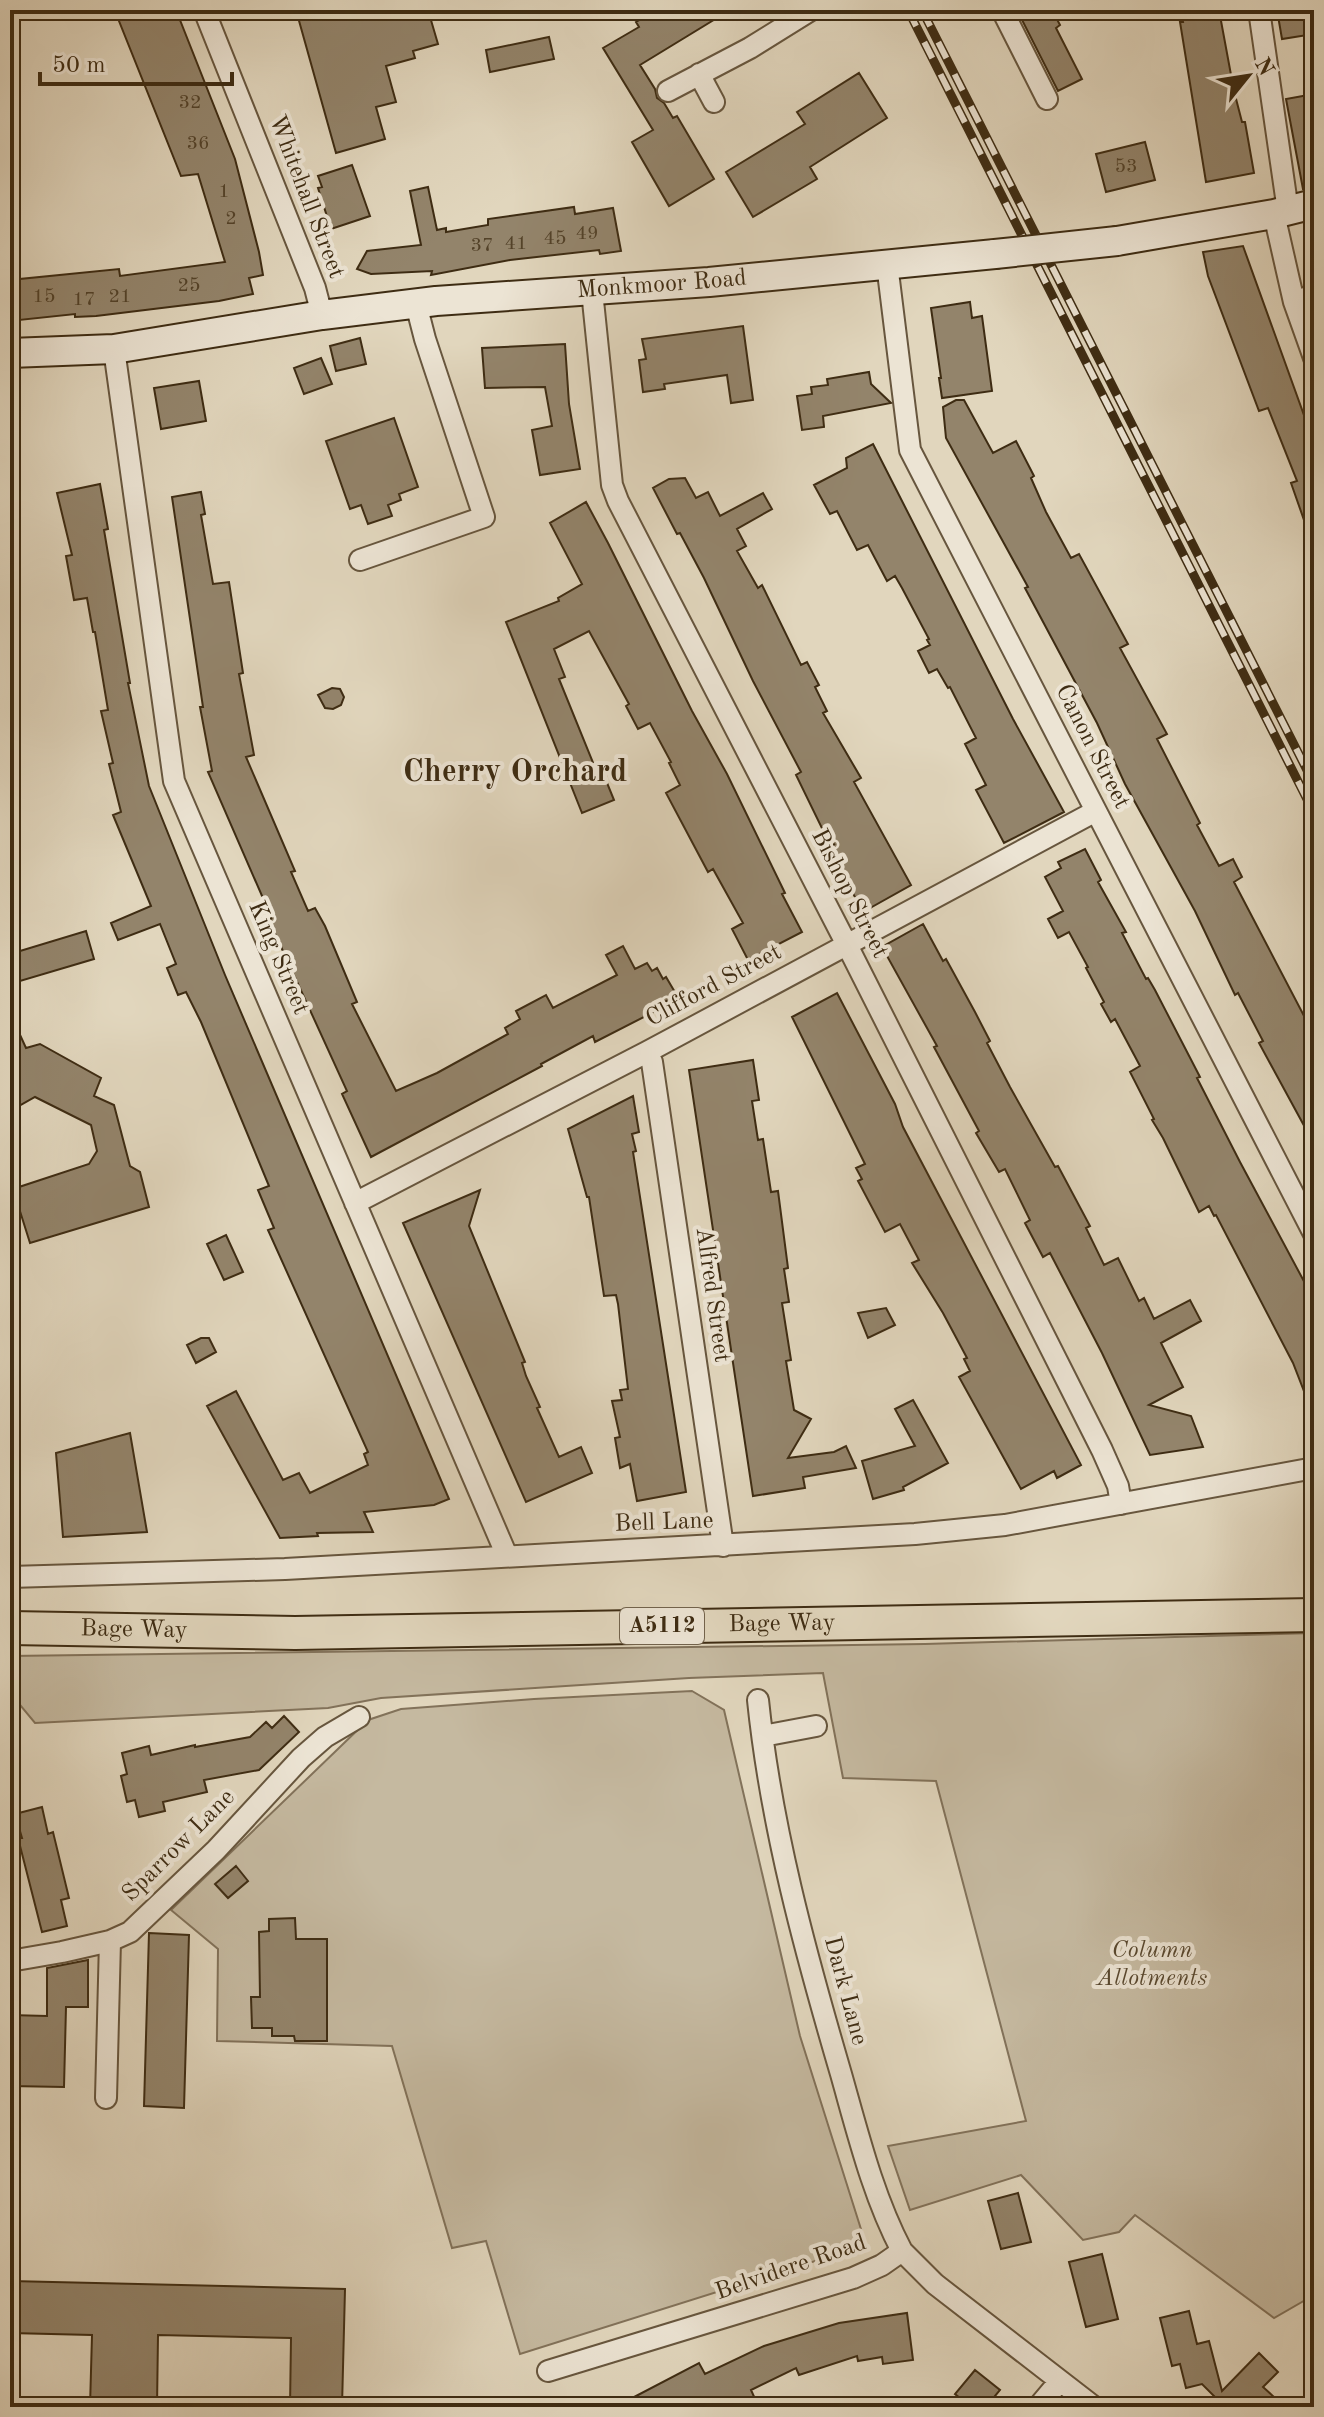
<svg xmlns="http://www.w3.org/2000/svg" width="1324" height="2417" font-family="'Old Standard TT',serif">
<rect width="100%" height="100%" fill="#e1d6bd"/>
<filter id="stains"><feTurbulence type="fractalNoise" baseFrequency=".0025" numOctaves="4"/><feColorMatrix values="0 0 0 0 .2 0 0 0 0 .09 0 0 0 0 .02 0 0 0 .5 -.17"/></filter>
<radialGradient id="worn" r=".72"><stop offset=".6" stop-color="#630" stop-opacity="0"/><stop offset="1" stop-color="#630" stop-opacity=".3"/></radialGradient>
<path fill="#c5b9a0" stroke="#82725a" stroke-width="2" d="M1314,1633v662l-40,23 -139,-103 -16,17 -36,8 -62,-65 -111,35 -22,-64 138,-25 -90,-340 -93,-3 -20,-105 -134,5 -308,20 -53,10 -293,15 -25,-30v-37l915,-12z
M692,1691l32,19 76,326 66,209 -346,109 -34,-113 -34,7 -60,-202 -175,-5 1,-92 -47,-39 197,-190 33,-11 133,-10z"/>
<path fill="#93846b" stroke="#3e2c13" stroke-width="2" d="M130,10h46l59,149 24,93 4,23 -14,3 4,16 -34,7 -123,15 -21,1v-3l-65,7v-41l109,-11 1,7 105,-14 -27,-88 -17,2 -64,-160z
M296,10h132l10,34 -25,7 2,7 -29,8 10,36 -20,5 9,32 -49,14z
M656,10h74l-90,55 15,24 2,9 7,5 9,15 4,-2 37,63 -45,27 -37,-64 21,-12 -50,-82 36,-21 -3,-5z
M1017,10h35l8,15 -4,3 26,51 -24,12z
M1181,10h38l15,81 8,31h3l9,51 -48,9 -26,-160h3z
M1277,10h37v24l-32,5z
M549,37l5,22 -64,13 -4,-22z
M859,73l28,45 -77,49 7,12 -64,38 -27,-45 79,-48 -8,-12z
M1314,94v93l-11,2 -17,-90z
M1145,142l10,38 -49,12 -10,-38z
M352,165l18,51 -39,13 -13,-41 4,-1 -4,-11z
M428,187l9,43 9,-2v4l42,-7v-6l86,-12 1,7 38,-6 8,43 -21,3 -1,-4 -89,10 -79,15 1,-4 -61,3 -14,-5 10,-18 54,-6 -11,-54z
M1243,246l71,197v96l-3,1 -20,-57 6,-2 -29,-73 -9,3 -51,-135 -5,-24z
M970,302l2,16 10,-2 10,75 -50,7 -3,-20h2l-10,-70z
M743,326l10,74 -22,3 -4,-28 -63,9 1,5 -22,3 -4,-32 7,-1 -4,-20z
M360,338l6,26 -30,7 -6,-25z
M565,344l4,60 11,65 -40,6 -8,-45 20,-4 -7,-39 -60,1 -3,-40z
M321,358l11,26 -28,10 -10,-26z
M869,372l2,12 20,19 -68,13 1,11 -22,3 -5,-34 15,-2 -1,-7 17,-2 -1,-6z
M199,381l7,40 -45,8 -7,-41z
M956,400h8l29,53 23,-12 18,35 -3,2 15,34 25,46 8,-4 49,90 -8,4 47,86 -10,5 43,84 -3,2 22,41 14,-7 9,18 -8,5 80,153v17l-8,5 8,15v72l-55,-101 4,-2 -25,-48 -3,2 -40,-84 -70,-127 -28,-61 -72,-135 3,-1 -82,-149 -3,-31z
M394,418l24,69 -19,7 2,6 -13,5 4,11 -24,8 -7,-19 -11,4 -24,-68z
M873,444l140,275 51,93 -60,31 -28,-53 10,-5 -21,-41 11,-6 -26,-51 -2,1 -11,-19 -8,4 -11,-22 12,-6 -3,-5 2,-1 -27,-51 -7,-12 -8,5 -19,-36 -11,5 -20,-39 -7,3 -16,-29 33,-17 -1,-10z
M685,478l11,20 12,-6 12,24 43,-23 9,16 -35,20 9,17 -9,5 21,37 4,-3 39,80 6,-3 12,23 -4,2 12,24 -4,2 38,65 -7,4 57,103 -48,27 -27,-50 2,-1 -42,-86 5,-3 -48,-91 -49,-103 -24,-45 -3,1 -24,-46 16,-9z
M100,484l8,45 -4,1 26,153h-2l21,103 76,189 224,524 -15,6 -70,7 9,20 -56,1 1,3 -38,2 -73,-132 29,-15 47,89 16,-7 11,20 58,-28 -4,-11 4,-2 -100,-222 6,-2 -16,-38 11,-4 -68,-164 -15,-30 -8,3 -11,-27 9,-4 -16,-40 -42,16 -7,-17 40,-17 -38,-91 8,-3 -12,-48 4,-1 -12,-52 7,-1 -13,-78h-2l-6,-34 -13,2 -8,-44 6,-1 -15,-62z
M201,492l4,22 -4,1 12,69 16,-2 14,91 -4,1 15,81 -8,2 49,114 -4,1 17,39 7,-3 10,18 32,76 -5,2 44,87 41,-18 71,-39 -3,-6 15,-9 -4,-8 30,-16 7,13 64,-33 -11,-20 17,-9 12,23 12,-6 5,8 5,-3 6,11 3,-2 13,22 -84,43 -2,-6 -52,28 1,2 -171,91 -29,-63 5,-3 -81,-177 3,-2 -61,-140 4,-1 -12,-64h3l-31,-210z
M586,502l22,41 84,168 35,63 58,119 -3,1 20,38 -54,28 -16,-31 11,-6 -30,-54 -5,3 -42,-79 14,-8 -11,-22 2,-1 -21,-39 -12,6 -12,-23 3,-2 -40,-73 -35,18 11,28 -6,2 37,91 5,-2 13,32 -32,13 -76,-191 53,-21 -1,-3 24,-14 -32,-61z
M332,688l8,1 4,8 -3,8 -8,4 -8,-1 -7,-13z
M1085,849l16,31 -3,2 28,50 -4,1 24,46 2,-1 7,12 45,87 -3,1 43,84 74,138v117l-21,-54 -77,-148 -2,1 -5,-10 -10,6 -36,-74 -11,-18 2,-1 -24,-47 10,-6 -25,-47 -4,3 -10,-18 3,-2 -18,-34 2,-1 -19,-35 -11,6 -10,-19 15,-8 -18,-34 16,-9 -3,-6z
M923,924l20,37 3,-2 29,53 15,29 -3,2 23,44 45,80 3,-1 32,60 -4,2 18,37 14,-7 21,43 5,-3 10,21 36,-19 11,21 -40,22 22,44 -34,18 42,11 12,31 -53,8 -48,-102 -52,-100 -7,4 -18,-34 5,-3 -25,-51 -6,3 -23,-39 3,-2 -45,-84 3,-1 -55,-99z
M86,931l8,28 -84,25v-30z
M837,993l58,111 8,23 178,338 -24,13 -3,-7 -33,18 -62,-112 11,-6 -6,-12 3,-1 -24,-45 -31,-50 7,-3 -19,-36 -15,8 -27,-51 4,-2 -6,-11 9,-4 -73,-147z
M10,1013l16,35 14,-4 61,34 -7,18 20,9 16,61 10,6 9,35 -119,36 -17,-54 76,-25 8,-13 -6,-26 -56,-28 -25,14z
M753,1060l6,40 -7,1 6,39 5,-1 8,53 7,-1 10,77 -4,1 5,33 -7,1 9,57 -5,1 8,49 17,9 -23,39 46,-6 12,-6 10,22 -53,9 2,11 -52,8 -64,-426z
M633,1096l6,36 -7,2 4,17 -3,1 53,340 -49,9 -7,-37 -10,4 -5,-30 5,-1 -8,-36 10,-1 -2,-10 8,-1 -10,-85 -2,-9 -12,1 -15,-99h-2l-19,-68z
M480,1190l-11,36 56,136 -3,1 4,13 14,31 -3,1 22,49 22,-10 11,26 -66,29 -123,-279z
M226,1235l17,37 -19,8 -17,-36z
M886,1308l9,17 -27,13 -10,-25z
M201,1338h8l7,14 -20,11 -9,-18z
M913,1400l35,63 -45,24 1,3 -31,9 -11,-38 53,-15 -20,-37z
M130,1433l17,99 -84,5 -7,-84z
M284,1716l15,16 -40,38 -55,10 3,12 -44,10 2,9 -26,6 -4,-17 -8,2 -6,-26 6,-2 -5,-21 27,-7 2,9 44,-10v2l55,-10 16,-15 6,6z
M42,1807l6,27 5,-2 16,66 -8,2 6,26 -25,6 -24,-94h4l-7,-24z
M236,1866l12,15 -20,17 -13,-14z
M295,1918l1,21h31v102h-32l-1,-5h-22v-8h-20l-1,-31h9l-1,-65 10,-1v-12z
M149,1933l40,2 -5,173 -40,-2z
M88,1960v47h-22l-2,80 -54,-1v-71l37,1v-48z
M1018,2193l13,49 -30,7 -13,-48z
M1102,2254l16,65 -32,8 -17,-65z
M10,2281l335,8 -3,118h-52l1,-69 -133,-3 -1,72h-67l2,-72 -82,-2z
M1189,2311l8,33 12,-3 13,50 37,-38 19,19 -15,15 11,10 -9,10h-40l-23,-23 -16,4 -6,-24 -8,2 -12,-48z
M907,2313l6,47 -30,4 -1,-7 -24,4 -1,-5 -58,19 -3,-7 -45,22 5,11 -13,6h-128l84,-44 6,11 59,-28 75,-23z
M975,2370l25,20 -14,17h-15l-16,-13z"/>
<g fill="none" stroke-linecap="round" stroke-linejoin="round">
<g stroke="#67563e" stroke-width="24">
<path id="street" d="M204,10l111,278 7,27
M1002,10l45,89
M1259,10l29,201
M699,74l15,28
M668,91l82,-43 61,-38
M1274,214l20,88 20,56
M887,264l23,186 404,784
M592,291l20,194 6,16 228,442 256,507 16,36 3,18
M1294,302l20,-7
M114,349l60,432 333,775
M360,560l124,-43 -59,-178 -9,-35
M647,1052l5,10 71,484
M355,1203l292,-151 449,-241
M10,1577l275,-8 630,-35 90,-9 309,-57
M758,1700c13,127 47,251 83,374 17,60 32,122 61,177
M763,1736l53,-10
M10,1961l52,-9 48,-11 20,-9 86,-82 85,-92 24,-21 34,-20
M106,2098l4,-157
M548,2371l305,-93 29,-13 20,-14 33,33 159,123
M1038,2407l21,-25"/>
</g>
<g stroke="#3e2c13" stroke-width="32">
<g id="secondary">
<path d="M1117,241l157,-27 40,-10"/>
<path id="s1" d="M10,353l104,-4 208,-34 114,-14 273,-19 286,-28"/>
</g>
</g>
<g stroke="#3e2c13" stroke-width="36">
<g id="primary">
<path id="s2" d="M10,1628l285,5 1019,-18"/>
</g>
</g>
<use href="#street" stroke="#ece4d4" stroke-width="20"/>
<use href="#secondary" stroke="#ece4d4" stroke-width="28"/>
<use href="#primary" stroke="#e1d6bd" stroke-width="32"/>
<g stroke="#3e2c13" stroke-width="9">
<path id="rail" d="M908,10l406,803
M922,10l392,774"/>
</g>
<use href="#rail" stroke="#ece4d4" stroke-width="6" stroke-dasharray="18" stroke-linecap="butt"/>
<g stroke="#3e2c13" stroke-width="32" stroke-linecap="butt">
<path id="secondary-bridge" d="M995,254l122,-13"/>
</g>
<use href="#secondary-bridge" stroke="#ece4d4" stroke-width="28"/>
</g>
<g text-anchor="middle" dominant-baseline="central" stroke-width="8" stroke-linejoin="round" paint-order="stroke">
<g font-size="20" fill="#534229">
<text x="190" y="103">32</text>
<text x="198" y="144">36</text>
<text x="1126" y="167">53</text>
<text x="224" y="192">1</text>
<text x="231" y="219">2</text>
<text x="587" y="234">49</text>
<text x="555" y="239">45</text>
<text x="516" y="244">41</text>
<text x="482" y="246">37</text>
<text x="189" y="286">25</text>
<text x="44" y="297">15</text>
<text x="120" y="297">21</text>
<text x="84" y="300">17</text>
</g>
<rect fill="#ece4d4" stroke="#72634d" stroke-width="2" x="620" y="1608" width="84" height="36" rx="6"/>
<g font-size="22" font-weight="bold" fill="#3e2c13">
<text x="662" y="1626">A5112</text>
</g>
<g font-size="24" fill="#3e2c13" stroke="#ece4d4">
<text transform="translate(306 197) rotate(69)">Whitehall Street</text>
<text stroke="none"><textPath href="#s1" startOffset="656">Monkmoor Road</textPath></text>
<text transform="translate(1092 747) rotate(63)">Canon Street</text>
<text transform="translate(849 894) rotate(63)">Bishop Street</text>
<text transform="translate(278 958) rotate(67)">King Street</text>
<text transform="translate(714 986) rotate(-28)">Clifford Street</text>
<text transform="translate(712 1295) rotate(82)">Alfred Street</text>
<text transform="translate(664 1523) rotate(-2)">Bell Lane</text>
<text stroke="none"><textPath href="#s2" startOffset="772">Bage Way</textPath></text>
<text stroke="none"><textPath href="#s2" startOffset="124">Bage Way</textPath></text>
<text transform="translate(179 1846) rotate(-45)">Sparrow Lane</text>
<text transform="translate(845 1991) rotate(75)">Dark Lane</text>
<text transform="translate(791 2268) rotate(-19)">Belvidere Road</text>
</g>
<g font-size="24" font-style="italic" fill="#59482f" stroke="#ece4d4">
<text x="1152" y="1951">Column<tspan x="1152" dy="28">Allotments</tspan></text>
</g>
<g font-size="32" font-weight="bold" fill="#3e2c13" stroke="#ece4d4">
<text x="515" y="773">Cherry Orchard</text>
</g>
</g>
<rect width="1324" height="2417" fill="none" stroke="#e1d6bd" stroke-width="40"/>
<rect x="12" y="12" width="1300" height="2393" fill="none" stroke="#3e2c13" stroke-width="4"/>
<rect x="20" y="20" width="1284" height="2377" fill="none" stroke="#3e2c13" stroke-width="2"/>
<g transform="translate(1248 76) rotate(60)" stroke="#ece4d4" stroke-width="6" paint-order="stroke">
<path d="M0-6L14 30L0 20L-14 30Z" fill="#3e2c13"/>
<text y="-12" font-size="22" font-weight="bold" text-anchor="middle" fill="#3e2c13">N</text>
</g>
<path d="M40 72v12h192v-12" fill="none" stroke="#3e2c13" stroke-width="4"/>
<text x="52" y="72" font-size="24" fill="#3e2c13" stroke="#ece4d4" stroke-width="6" paint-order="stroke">50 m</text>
<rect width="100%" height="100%" filter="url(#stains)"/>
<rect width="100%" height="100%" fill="url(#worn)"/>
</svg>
